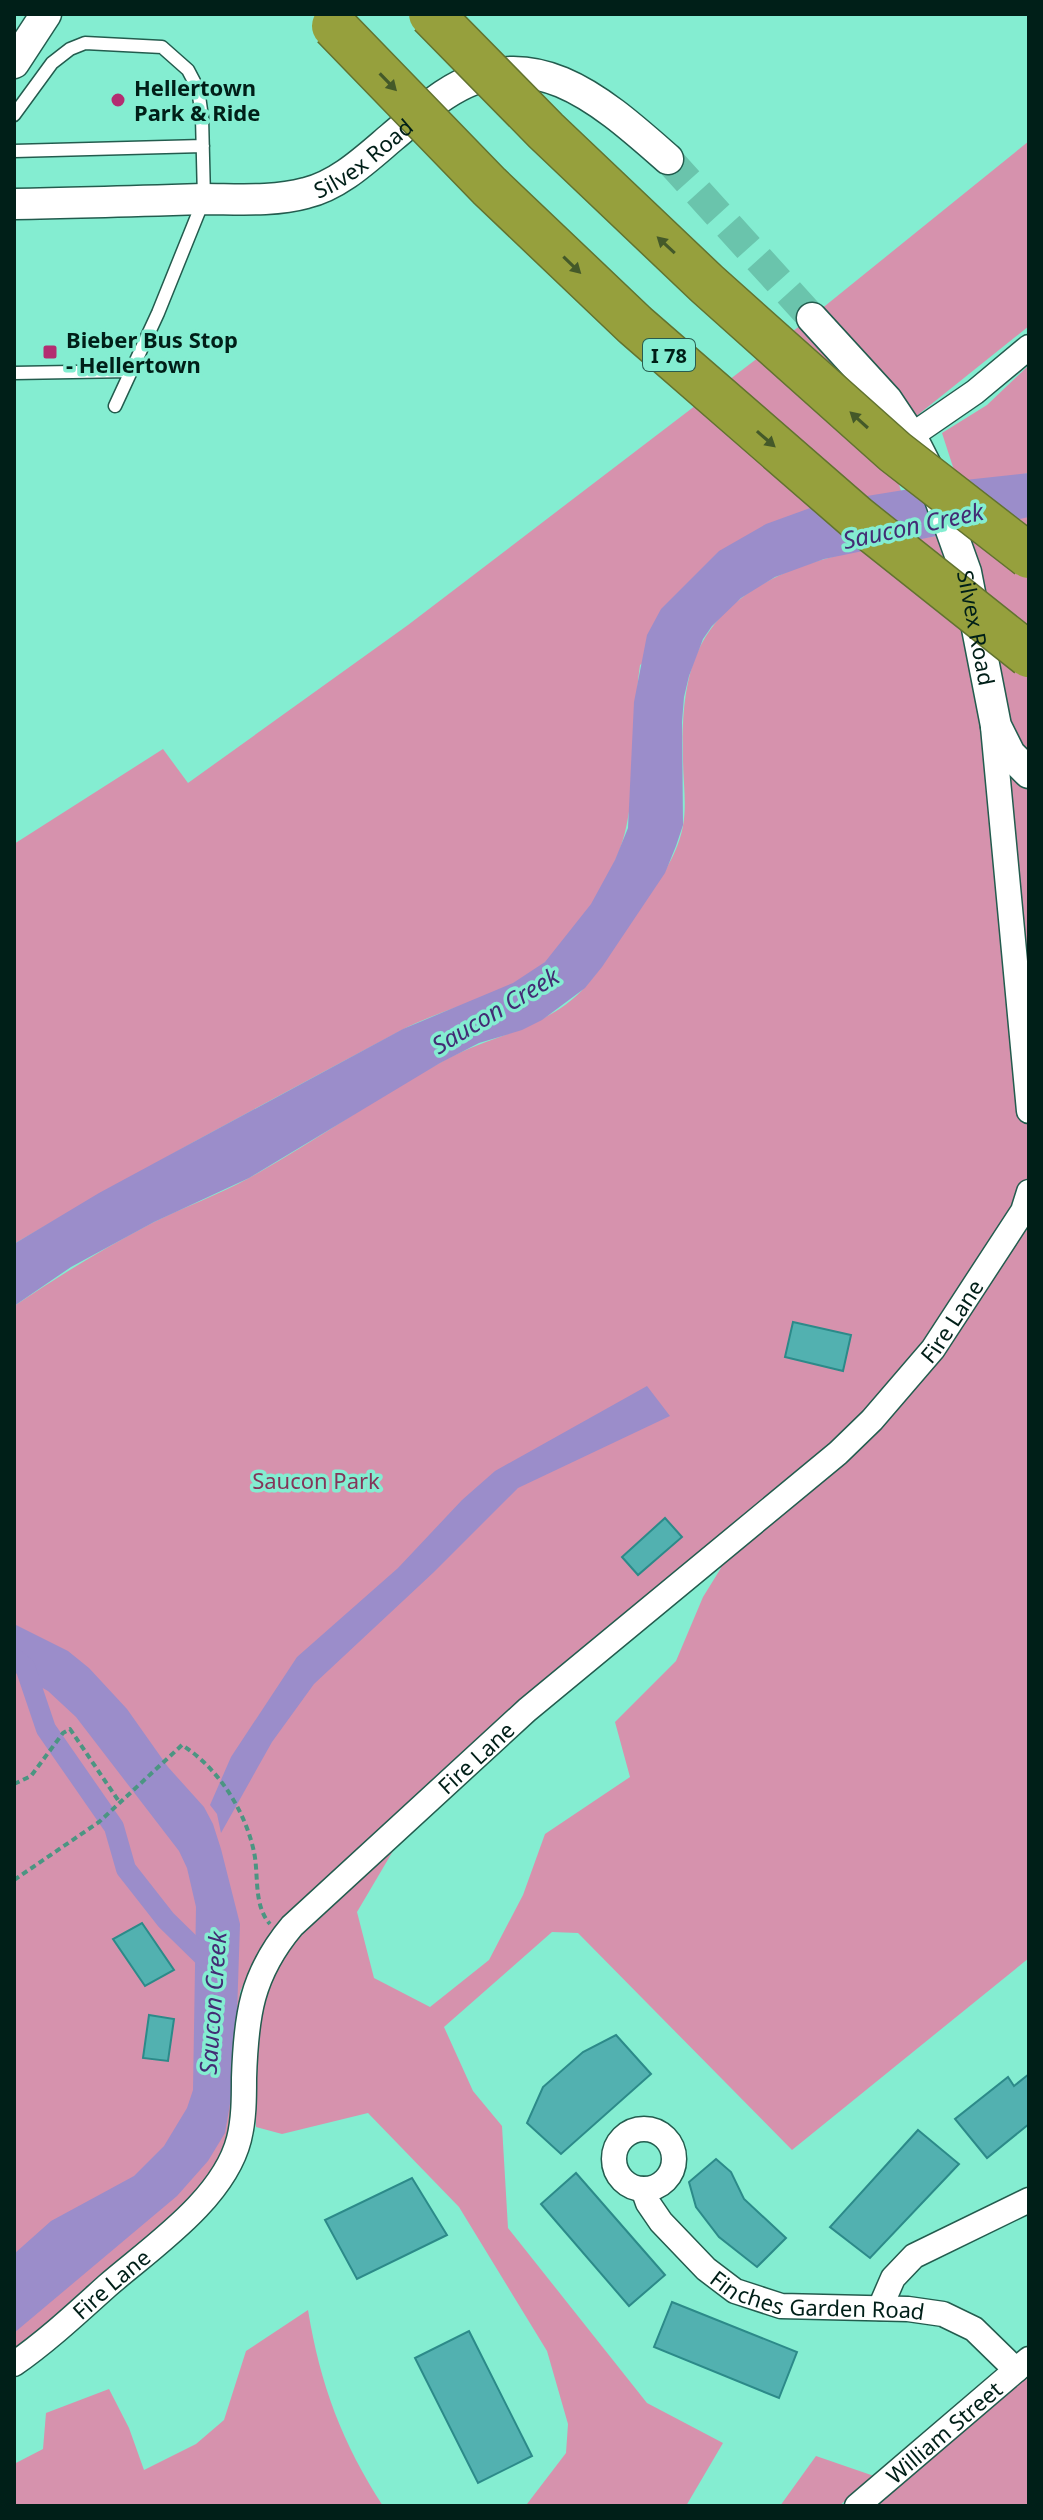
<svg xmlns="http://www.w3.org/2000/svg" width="1043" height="2520" font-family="'Noto Sans',sans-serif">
<rect width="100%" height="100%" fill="#84edd1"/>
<path fill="#d692ad" d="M1029,141v185l-115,92 -94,-108z
M801,325l47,50 35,58 18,58 -22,4 -239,170c-9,60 0,144 -25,196 -16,34 -44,80 -73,104 -40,33 -96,41 -142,66 -129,69 -259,138 -386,213v-400l149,-95 25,34 220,-158z
M1029,365v108l-26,5 26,29v1451l-237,192 -214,-217 -26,-1 -108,95 29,64 29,35 6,102 139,175 76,40 -37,63h-165l6,-2 39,-51 2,-29 -21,-73 -88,-144 -91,-94 -86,21 -26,-7c0,-33 -5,-101 6,-130 23,-62 83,-103 131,-146l-36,61 17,66 56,29 59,-47 34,-65 22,-61 85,-57 -15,-55 61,-61 27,-64 18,-29 -14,-16 -372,321 -76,77 -19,42 -8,135 -17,43 -44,49 -157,136v-1049c45,-30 90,-58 138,-83 32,-16 66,-28 97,-45 67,-37 129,-82 196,-118 47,-25 104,-32 141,-74 18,-21 31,-44 46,-67 20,-29 44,-57 51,-93 4,-22 0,-46 0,-67 -2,-82 10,-139 89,-180 57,-29 138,-37 201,-50l-31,-96 45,-28z
M308,2310c12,74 34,133 75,196h-369v-42l29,-15 3,-36 63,-24 20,39 15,42 52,-26 28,-24 22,-69z
M1029,2375v131h-154z
M816,2456l58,20 -35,30h-59z"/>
<path fill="#9b8dca" d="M1029,473v44l-205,42 -49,18 -34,21 -29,28 -9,13 -14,37 -5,21 -2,25 1,103 -7,21 -11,27 -63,94 -17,21 -43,32 -20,10 -43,13 -39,20 -191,115 -95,44 -83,45 -57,39v-62l85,-51 304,-164 110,-46 32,-21 46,-58 24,-44 13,-32 6,-126 13,-67 14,-26 58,-58 47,-27 58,-21 141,-23z
M647,1386l23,30 -152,72 -84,84 -120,112 -42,58 -51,91 -4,-19 -7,-9 21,-48 66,-100 101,-89 64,-68 33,-29z
M14,1624l54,27 21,17 38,41 41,58 36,40 9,17 8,25 19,75 -5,151 -10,58 -17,28 -31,35 -163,137v-79l37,-33 83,-45 30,-30 23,-38 6,-18 3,-183 -9,-39 -8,-17 -103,-134 -28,-26 -34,-19z"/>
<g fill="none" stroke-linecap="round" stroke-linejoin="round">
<path stroke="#9b8dca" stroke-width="20" d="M14,1658l11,9 21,62 68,98 12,42 40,51 46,45"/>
</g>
<path fill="#52b1b0" stroke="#2c8a89" stroke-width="2" d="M793,1322l58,13 -8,36 -58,-14z
M665,1518l17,19 -44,38 -16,-18z
M142,1923l32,47 -29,16 -32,-47z
M149,2015l25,4 -6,42 -25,-3z
M616,2035l35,39 -90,80 -34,-31 16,-36 40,-35z
M1029,2074v50l-42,34 -32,-39 53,-42 6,9z
M918,2130l41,34 -89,94 -40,-31z
M716,2159l15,13 13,27 42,39 -29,29 -38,-30 -23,-30 -7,-25z
M576,2173l89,102 -36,31 -88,-102z
M412,2178l35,57 -90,44 -32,-59z
M672,2302l125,50 -18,46 -125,-51z
M469,2331l63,125 -54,27 -63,-125z"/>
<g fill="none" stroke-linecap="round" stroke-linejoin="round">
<path stroke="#6ac4ac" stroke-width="30" stroke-dasharray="30 15" stroke-linecap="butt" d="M668,159l144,159"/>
<g stroke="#235c4e" stroke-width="15">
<path id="service" d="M14,115l38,-52 18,-14 15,-6 77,4 26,23 10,19 4,28 2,82 -46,114 -43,93
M14,151l189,-5
M14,373l116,-2"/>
</g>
<g stroke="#235c4e" stroke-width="27">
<g id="minor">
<path d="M911,436l64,-44 54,-45"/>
<path d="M993,727l36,384"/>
<circle cx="644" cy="2159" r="30"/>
<path id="s1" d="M643,2189l5,14 13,19 45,47 29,22 46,15 127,3 35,5 31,15 42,41"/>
<path d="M880,2308l13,-30 21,-22 115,-56"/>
<path id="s2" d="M14,2364c33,-23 63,-51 93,-78 45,-39 117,-87 132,-147 5,-20 5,-41 5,-61 2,-62 7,-103 48,-152l235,-216 311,-257 34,-33 61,-71 90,-138 6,-19"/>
<path id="s3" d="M857,2506l172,-147"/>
</g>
</g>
<g stroke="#235c4e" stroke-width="33">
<g id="tertiary">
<path d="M14,63l32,-49"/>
<path id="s4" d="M14,204c63,-1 126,-3 189,-5 34,0 70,3 103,-6 33,-8 60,-34 86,-56 17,-14 34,-30 52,-42 88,-59 159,7 224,64"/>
<path id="s5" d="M812,318l75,82 24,36 21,41 34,95 30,154 14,28 19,19"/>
</g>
</g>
<path stroke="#4b9582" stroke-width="4" stroke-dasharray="6 4" stroke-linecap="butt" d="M14,1784l17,-8 32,-43 7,-4 50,74
M14,1880l85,-58 83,-77c36,23 63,65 72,107 5,23 -1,53 16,72"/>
<use href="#service" stroke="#fff" stroke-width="12"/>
<use href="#minor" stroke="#fff" stroke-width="24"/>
<use href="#tertiary" stroke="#fff" stroke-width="30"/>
<g stroke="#627330" stroke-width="47" stroke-linecap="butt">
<path id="motorway-bridge" d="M431,14l115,117 161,153 188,168 134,104
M334,26l155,160 146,139 223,194 171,136"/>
</g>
<use href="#motorway-bridge" stroke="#96a03d" stroke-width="44"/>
</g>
<defs><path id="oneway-solid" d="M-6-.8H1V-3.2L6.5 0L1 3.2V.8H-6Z" transform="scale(2)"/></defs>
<g fill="#445929">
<use href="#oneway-solid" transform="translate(388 82) rotate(46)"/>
<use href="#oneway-solid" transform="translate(666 245) rotate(-137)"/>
<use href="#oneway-solid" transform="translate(572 265) rotate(44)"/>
<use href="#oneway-solid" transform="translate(859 420) rotate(-138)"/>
<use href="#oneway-solid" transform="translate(766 439) rotate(41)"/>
</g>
<g fill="#b32d71" stroke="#84edd1" stroke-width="3">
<circle cx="118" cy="100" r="8"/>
<rect x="42" y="344" width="16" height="16" rx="4"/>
</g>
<g text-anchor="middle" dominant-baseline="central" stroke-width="7" stroke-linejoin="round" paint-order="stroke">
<rect fill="#84edd1" stroke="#285d50" stroke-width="2" x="643" y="339" width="52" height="32" rx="6"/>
<g font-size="20" font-weight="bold" fill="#001f18">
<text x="669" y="355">I 78</text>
</g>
<g font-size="22" font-weight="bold" fill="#001f18" stroke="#84edd1" text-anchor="start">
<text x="134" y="87">Hellertown<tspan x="134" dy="25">Park &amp; Ride</tspan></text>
<text x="66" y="339">Bieber Bus Stop<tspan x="66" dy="25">- Hellertown</tspan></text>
</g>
<g font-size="22" fill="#001f18" stroke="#84edd1">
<text stroke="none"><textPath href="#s4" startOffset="360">Silvex Road</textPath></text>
<text stroke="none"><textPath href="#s5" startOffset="358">Silvex Road</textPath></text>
<text stroke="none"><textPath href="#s2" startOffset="1444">Fire Lane</textPath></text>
<text stroke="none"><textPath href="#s2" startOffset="796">Fire Lane</textPath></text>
<text stroke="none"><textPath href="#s2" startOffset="126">Fire Lane</textPath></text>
<text stroke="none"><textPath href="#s1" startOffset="222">Finches Garden Road</textPath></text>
<text stroke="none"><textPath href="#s3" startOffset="114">William Street</textPath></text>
</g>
<g font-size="22" fill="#853459" stroke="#84edd1">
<text x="316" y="1480">Saucon Park</text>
</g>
<g font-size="24" font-style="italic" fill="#432c74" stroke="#84edd1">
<text transform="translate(913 525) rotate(-12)">Saucon Creek</text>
<text transform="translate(495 1010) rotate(-31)">Saucon Creek</text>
<text transform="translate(212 2003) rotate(-86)">Saucon Creek</text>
</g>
</g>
<rect width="1043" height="2520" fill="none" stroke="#001f18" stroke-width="32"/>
</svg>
